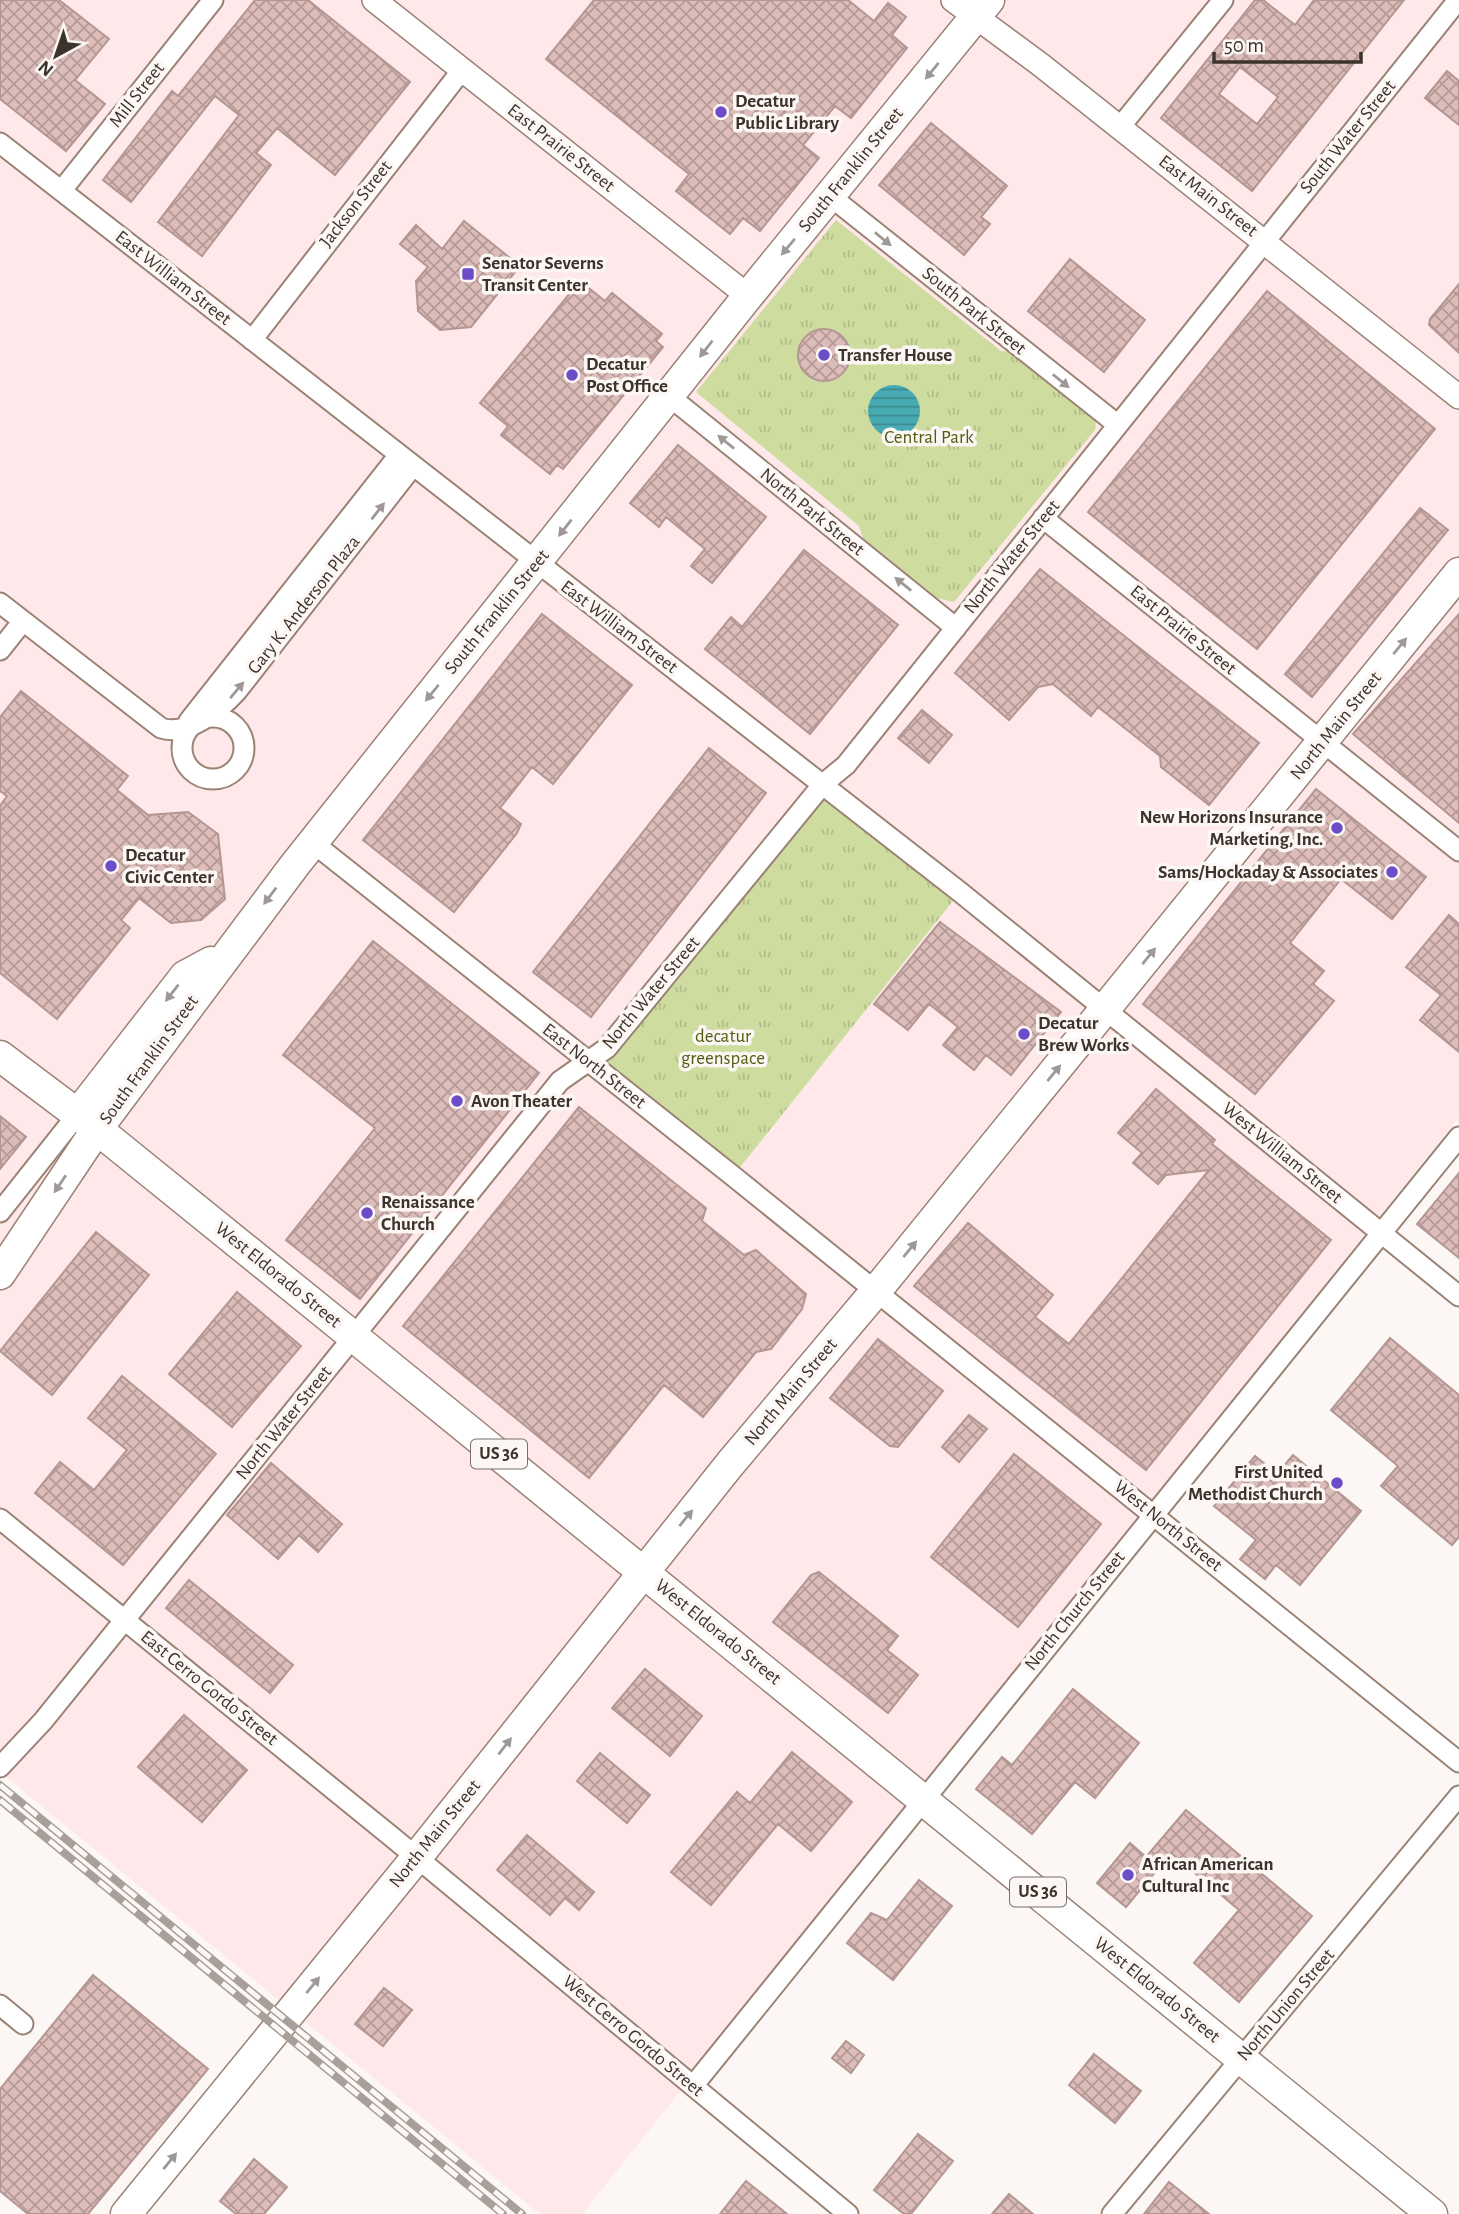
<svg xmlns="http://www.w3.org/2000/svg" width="1459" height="2214" font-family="'Alegreya Sans',sans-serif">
<defs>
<pattern id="park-tufts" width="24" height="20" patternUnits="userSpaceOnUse" patternTransform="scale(1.75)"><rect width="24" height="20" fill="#cedca0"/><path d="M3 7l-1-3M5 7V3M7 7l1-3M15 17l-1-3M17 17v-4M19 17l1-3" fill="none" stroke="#b2bd8a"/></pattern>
<pattern id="water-rules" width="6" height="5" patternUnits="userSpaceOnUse" patternTransform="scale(1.75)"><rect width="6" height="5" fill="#48aab2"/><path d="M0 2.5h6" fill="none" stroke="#3d8b91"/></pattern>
<pattern id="building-cross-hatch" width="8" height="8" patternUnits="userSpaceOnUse" patternTransform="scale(1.75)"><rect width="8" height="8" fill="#dcbdba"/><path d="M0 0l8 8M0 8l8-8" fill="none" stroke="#b49a97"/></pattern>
</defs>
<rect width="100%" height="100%" fill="#fcf7f4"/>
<path fill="#fee8e9" d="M0,0h1459v1117l-877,1097h-42l-540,-442z"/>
<path fill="url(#park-tufts)" d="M836,220l165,131 14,1 81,69 -1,9 -141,172 -17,-4 -74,-60 -4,-12 -163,-134z
M823,784l137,108 -227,284 -145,-114z"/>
<path fill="url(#water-rules)" d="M868 411a26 26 0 1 1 52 0a26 26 0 1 1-52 0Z"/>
<path fill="url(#building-cross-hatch)" stroke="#b49693" stroke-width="2" fill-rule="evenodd" d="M0,0h59l50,39 -34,41 30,24 -39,47 -66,-52z
M255,0h53l102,82 -75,93 -58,-47 -21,25 15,12 -69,91 -44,-34 81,-107 -24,-19 -84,106 -28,-22 69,-89 6,5z
M594,0h254l26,21 14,-18 18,14 -14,18 15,13 -56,70 -16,-12 -32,39 16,13 -59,73 -17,-13 -13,16 -54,-43 13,-17 -143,-115z
M1255,0h8l32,25 19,-25h90l-152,191 -91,-73zM1240,67l38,30 -21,27 -38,-30z
M1447,71l12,10v44l-34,-27z
M931,123l76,63 -26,31 9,7 -26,31 -85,-70z
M464,221l56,45 -49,61 -31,3 -22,-19 -2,-30 12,-14 -28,-23 16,-19 26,24z
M1070,259l75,61 -41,52 -76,-61z
M580,281l25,20 7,-8 50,41 -6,7 7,6 -100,122 -6,-4 -7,9 -49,-39 7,-9 -28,-23z
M1459,284v69l-30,-28 1,-6z
M1267,291l168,138 -178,220 -169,-137z
M798 355a26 26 0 1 1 52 0a26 26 0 1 1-52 0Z
M678,445l88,72 -54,66 -21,-17 14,-17 -39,-32 -7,10 -29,-24z
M1420,508l28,22 -136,167 -27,-23z
M804,550l94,75 -88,109 -105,-85 26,-32 11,10z
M1040,569l219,174 -50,62 -48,-38 -1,-11 -62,-49 -7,9 -38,-32 -15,3 -29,33 -54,-47z
M542,614l90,71 -79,99 -21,-17 -32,41 21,16 -4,9 -63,79 -91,-72z
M1459,614v209l-106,-89z
M21,691l107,85 -11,14 31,25 40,-3 30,22 7,65 -24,21 -30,3 -32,-25 -18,22 9,8 -73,91 -57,-46v-167l7,-10 -7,-5v-74z
M922,710l30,25 -23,28 -31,-25z
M709,748l57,45 -175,224 -58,-45z
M1316,789l110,88 -34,42 -51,-40 -51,64 34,28 -11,13 21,17 -79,93 -112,-90z
M1449,915l10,9v128l-39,-32 21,-25 -35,-28z
M940,922l121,90 -50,63 -25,-20 -12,15 -31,-25 15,-18 -29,-23 -21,26 -34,-26z
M373,941l166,132 -179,226 -74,-59 89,-112 -92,-73z
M1156,1089l59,51 -3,4 119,96 -185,230 -232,-184 54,-63 85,72 -18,22 34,27 140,-174 -43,5 -8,9 -25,-21 9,-10 -24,-20z
M579,1107l127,101 -4,13 42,34 12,-5 50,44 -4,15 -31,40 -15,3 -53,65 -39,-32 -75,93 -186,-152z
M0,1116l26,21 -26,32z
M1459,1173v85l-42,-34z
M96,1232l53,43 -97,120 -52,-44z
M237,1292l64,54 -69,81 -63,-53z
M1390,1338l69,57v142l-7,8 -71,-59 17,-20 -67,-56z
M878,1339l65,52 -45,56 -8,-1 -60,-48z
M122,1376l94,78 -93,111 -88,-72 25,-31 34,28 33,-40 -39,-32z
M969,1415l18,14 -28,33 -17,-15z
M1014,1454l87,70 -83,103 -87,-70z
M1293,1455l68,56 -61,74 -24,-20 -11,14 -25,-20 16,-19 -42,-34 41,-50 22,18z
M271,1463l71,61 -24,28 -19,-17 -21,24 -51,-44z
M819,1572l79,64 -11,14 31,25 -30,38 -115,-91 38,-47z
M189,1580l104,85 -23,28 -104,-85z
M645,1669l57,47 -32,40 -58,-48z
M1073,1689l66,54 -44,55 -20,-16 -43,52 -56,-45 26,-32 10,8z
M184,1715l63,55 -45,52 -64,-55z
M792,1752l60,50 -41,49 -33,-27 -67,81 -40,-33 66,-80 13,11z
M600,1753l50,42 -23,28 -50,-42z
M1186,1810l126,106 -73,86 -45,-39 45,-53 -68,-57 -45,54 -29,-24 33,-40 16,14z
M527,1835l67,57 -15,18 -14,-12 -15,17 -53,-45z
M919,1880l33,26 -59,74 -46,-37 24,-30 16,7z
M93,1975l115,94 -120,145h-60l-28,-23v-102z
M384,1988l28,22 -29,36 -28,-22z
M846,2041l18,14 -13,18 -19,-15z
M1094,2054l47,37 -26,32 -46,-38z
M918,2134l35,27 -42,53h-7l-30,-24z
M254,2159l33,28 -23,27h-28l-16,-13z
M746,2181l41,33h-67z
M1169,2182l40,32h-65z
M1009,2194l24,20h-41z"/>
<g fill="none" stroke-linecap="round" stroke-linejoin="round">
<g stroke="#9a8374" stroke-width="23">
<path id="minor" d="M1120,127l103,-127
M0,143l960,749 499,404
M62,190l151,-190
M830,196l288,229
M252,340l210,-270
M669,396l287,232
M1043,518l416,333
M0,603l161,125c26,9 59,-18 76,-37l176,-225
M0,650l23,-29
M182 748a31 31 0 1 1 62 0a31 31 0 1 1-62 0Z
M189,721l210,-266
M312,842l421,334 726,586
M0,1212l77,-97
M0,1519l392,318 456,377
M0,1767l43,-46 517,-640 47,-33 216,-264 23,-19 612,-765
M0,2005l23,19
M693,2086l766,-949
M1112,2214l347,-418"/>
</g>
<g stroke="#9a8374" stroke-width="26">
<path id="tertiary" d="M374,0l374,296
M953,0l88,65 418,332"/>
</g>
<g stroke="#9a8374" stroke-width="33">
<path id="primary" d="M0,1056l97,73 257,208 1078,877
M77,1115l108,-139 26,-14
M0,1274l97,-145 197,-263 454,-570 241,-296
M126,2214l291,-357 313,-393 146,-173 583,-718"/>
</g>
<use href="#minor" stroke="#fff" stroke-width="19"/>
<use href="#tertiary" stroke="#fff" stroke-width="23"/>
<use href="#primary" stroke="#fff" stroke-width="30"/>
<g stroke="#a69f9a" stroke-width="8">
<path id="rail" d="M0,1785l522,429
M0,1800l503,414"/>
</g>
<use href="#rail" stroke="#fcf7f4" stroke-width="5" stroke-dasharray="16" stroke-linecap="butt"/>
</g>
<defs><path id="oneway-solid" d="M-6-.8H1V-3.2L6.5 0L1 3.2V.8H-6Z" transform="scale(1.75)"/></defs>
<g fill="#9e9996">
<use href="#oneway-solid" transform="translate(932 71) rotate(129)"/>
<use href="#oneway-solid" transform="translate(883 239) rotate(39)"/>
<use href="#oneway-solid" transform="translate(788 247) rotate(130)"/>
<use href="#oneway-solid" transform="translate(706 349) rotate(128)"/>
<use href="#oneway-solid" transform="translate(1061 381) rotate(39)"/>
<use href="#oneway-solid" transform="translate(726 442) rotate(-141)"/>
<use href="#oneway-solid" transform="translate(378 511) rotate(-52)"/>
<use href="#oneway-solid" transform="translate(565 528) rotate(128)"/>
<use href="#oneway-solid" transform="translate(903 584) rotate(-141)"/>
<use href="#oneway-solid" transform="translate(1400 646) rotate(-51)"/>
<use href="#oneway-solid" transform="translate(237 690) rotate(-50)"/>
<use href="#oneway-solid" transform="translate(432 693) rotate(129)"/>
<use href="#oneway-solid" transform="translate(270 896) rotate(127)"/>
<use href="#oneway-solid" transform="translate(1149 956) rotate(-51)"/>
<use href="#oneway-solid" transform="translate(172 993) rotate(128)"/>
<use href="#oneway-solid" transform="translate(1054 1073) rotate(-51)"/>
<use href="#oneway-solid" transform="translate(60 1184) rotate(124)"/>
<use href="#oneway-solid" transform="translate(910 1249) rotate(-51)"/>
<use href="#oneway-solid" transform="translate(686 1518) rotate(-51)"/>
<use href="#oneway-solid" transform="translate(505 1746) rotate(-52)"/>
<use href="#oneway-solid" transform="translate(313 1985) rotate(-51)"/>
<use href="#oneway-solid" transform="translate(170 2161) rotate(-51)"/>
</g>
<g fill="#6c4dc7" stroke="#fcf7f4" stroke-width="2.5">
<circle cx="721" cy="112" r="7"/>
<rect x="461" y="267" width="14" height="14" rx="3.5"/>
<circle cx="824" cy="355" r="7"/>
<circle cx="572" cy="375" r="7"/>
<circle cx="1337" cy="828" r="7"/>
<circle cx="111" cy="866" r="7"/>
<circle cx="1392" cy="872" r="7"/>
<circle cx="1024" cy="1034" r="7"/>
<circle cx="457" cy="1101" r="7"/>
<circle cx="367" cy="1213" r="7"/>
<circle cx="1337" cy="1483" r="7"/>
<circle cx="1128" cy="1875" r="7"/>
</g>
<g text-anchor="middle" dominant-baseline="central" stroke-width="7" stroke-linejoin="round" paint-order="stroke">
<g fill="#fcf7f4" stroke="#766e68" stroke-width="2">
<rect x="471" y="1439.5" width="56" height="29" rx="5"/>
<rect x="1010" y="1877.5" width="56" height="29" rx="5"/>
</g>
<g font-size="18" font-weight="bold" fill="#3c332c">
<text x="499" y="1454">US 36</text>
<text x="1038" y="1892">US 36</text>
</g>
<g font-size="19" fill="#3c332c" stroke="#fcf7f4">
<text transform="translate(137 95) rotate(-52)">Mill Street</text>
<text transform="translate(1348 137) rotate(-51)">South Water Street</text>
<text transform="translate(561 148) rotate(38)">East Prairie Street</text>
<text transform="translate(851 170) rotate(-51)">South Franklin Street</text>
<text transform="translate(1208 196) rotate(38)">East Main Street</text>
<text transform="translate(356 204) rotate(-52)">Jackson Street</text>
<text transform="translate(173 278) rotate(38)">East William Street</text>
<text transform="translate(974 311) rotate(39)">South Park Street</text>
<text transform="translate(812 512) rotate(39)">North Park Street</text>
<text transform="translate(1012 557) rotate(-51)">North Water Street</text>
<text transform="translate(304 605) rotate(-52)">Gary K. Anderson Plaza</text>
<text transform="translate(497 612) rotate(-51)">South Franklin Street</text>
<text transform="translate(619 627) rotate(37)">East William Street</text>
<text transform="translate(1183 630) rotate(39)">East Prairie Street</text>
<text transform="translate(1336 726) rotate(-51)">North Main Street</text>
<text transform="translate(651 993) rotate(-50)">North Water Street</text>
<text transform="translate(149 1060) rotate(-54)">South Franklin Street</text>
<text transform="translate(594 1066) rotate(38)">East North Street</text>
<text transform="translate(1282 1153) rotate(39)">West William Street</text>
<text transform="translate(278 1275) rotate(39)">West Eldorado Street</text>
<text transform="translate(791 1392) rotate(-50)">North Main Street</text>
<text transform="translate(284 1423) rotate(-51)">North Water Street</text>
<text transform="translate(1168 1526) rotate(39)">West North Street</text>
<text transform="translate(1075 1611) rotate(-51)">North Church Street</text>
<text transform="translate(718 1632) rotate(39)">West Eldorado Street</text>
<text transform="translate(209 1688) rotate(39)">East Cerro Gordo Street</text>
<text transform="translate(435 1834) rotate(-51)">North Main Street</text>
<text transform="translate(1157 1990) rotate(39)">West Eldorado Street</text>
<text transform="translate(1286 2005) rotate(-50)">North Union Street</text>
<text transform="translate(633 2036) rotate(40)">West Cerro Gordo Street</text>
</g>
<g font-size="19" font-weight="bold" fill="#3c332c" stroke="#fcf7f4" text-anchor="start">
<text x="735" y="101">Decatur<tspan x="735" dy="22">Public Library</tspan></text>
<text x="482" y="263">Senator Severns<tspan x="482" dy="22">Transit Center</tspan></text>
<text x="838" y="355">Transfer House</text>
<text x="586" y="364">Decatur<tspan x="586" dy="22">Post Office</tspan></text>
<text x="1323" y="817" text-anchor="end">New Horizons Insurance<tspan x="1323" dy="22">Marketing, Inc.</tspan></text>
<text x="125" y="855">Decatur<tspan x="125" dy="22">Civic Center</tspan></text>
<text x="1378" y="872" text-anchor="end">Sams/Hockaday &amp; Associates</text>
<text x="1038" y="1023">Decatur<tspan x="1038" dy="22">Brew Works</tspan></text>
<text x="471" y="1101">Avon Theater</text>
<text x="381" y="1202">Renaissance<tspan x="381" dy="22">Church</tspan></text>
<text x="1323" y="1472" text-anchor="end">First United<tspan x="1323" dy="22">Methodist Church</tspan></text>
<text x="1142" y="1864">African American<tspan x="1142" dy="22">Cultural Inc</tspan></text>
</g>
<g font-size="19" fill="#505d11" stroke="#fcf7f4">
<text x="929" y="437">Central Park</text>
<text x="723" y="1036">decatur<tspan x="723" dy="22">greenspace</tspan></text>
</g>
</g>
<g transform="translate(56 56) rotate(220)" stroke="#fcf7f4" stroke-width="5" paint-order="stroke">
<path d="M0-5L12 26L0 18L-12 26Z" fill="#3c332c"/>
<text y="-10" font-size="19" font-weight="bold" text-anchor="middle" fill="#3c332c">N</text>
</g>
<path d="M1214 52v10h147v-10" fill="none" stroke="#3c332c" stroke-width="3.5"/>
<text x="1224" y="52" font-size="21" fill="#3c332c" stroke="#fcf7f4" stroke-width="5" paint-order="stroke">50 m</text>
</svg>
